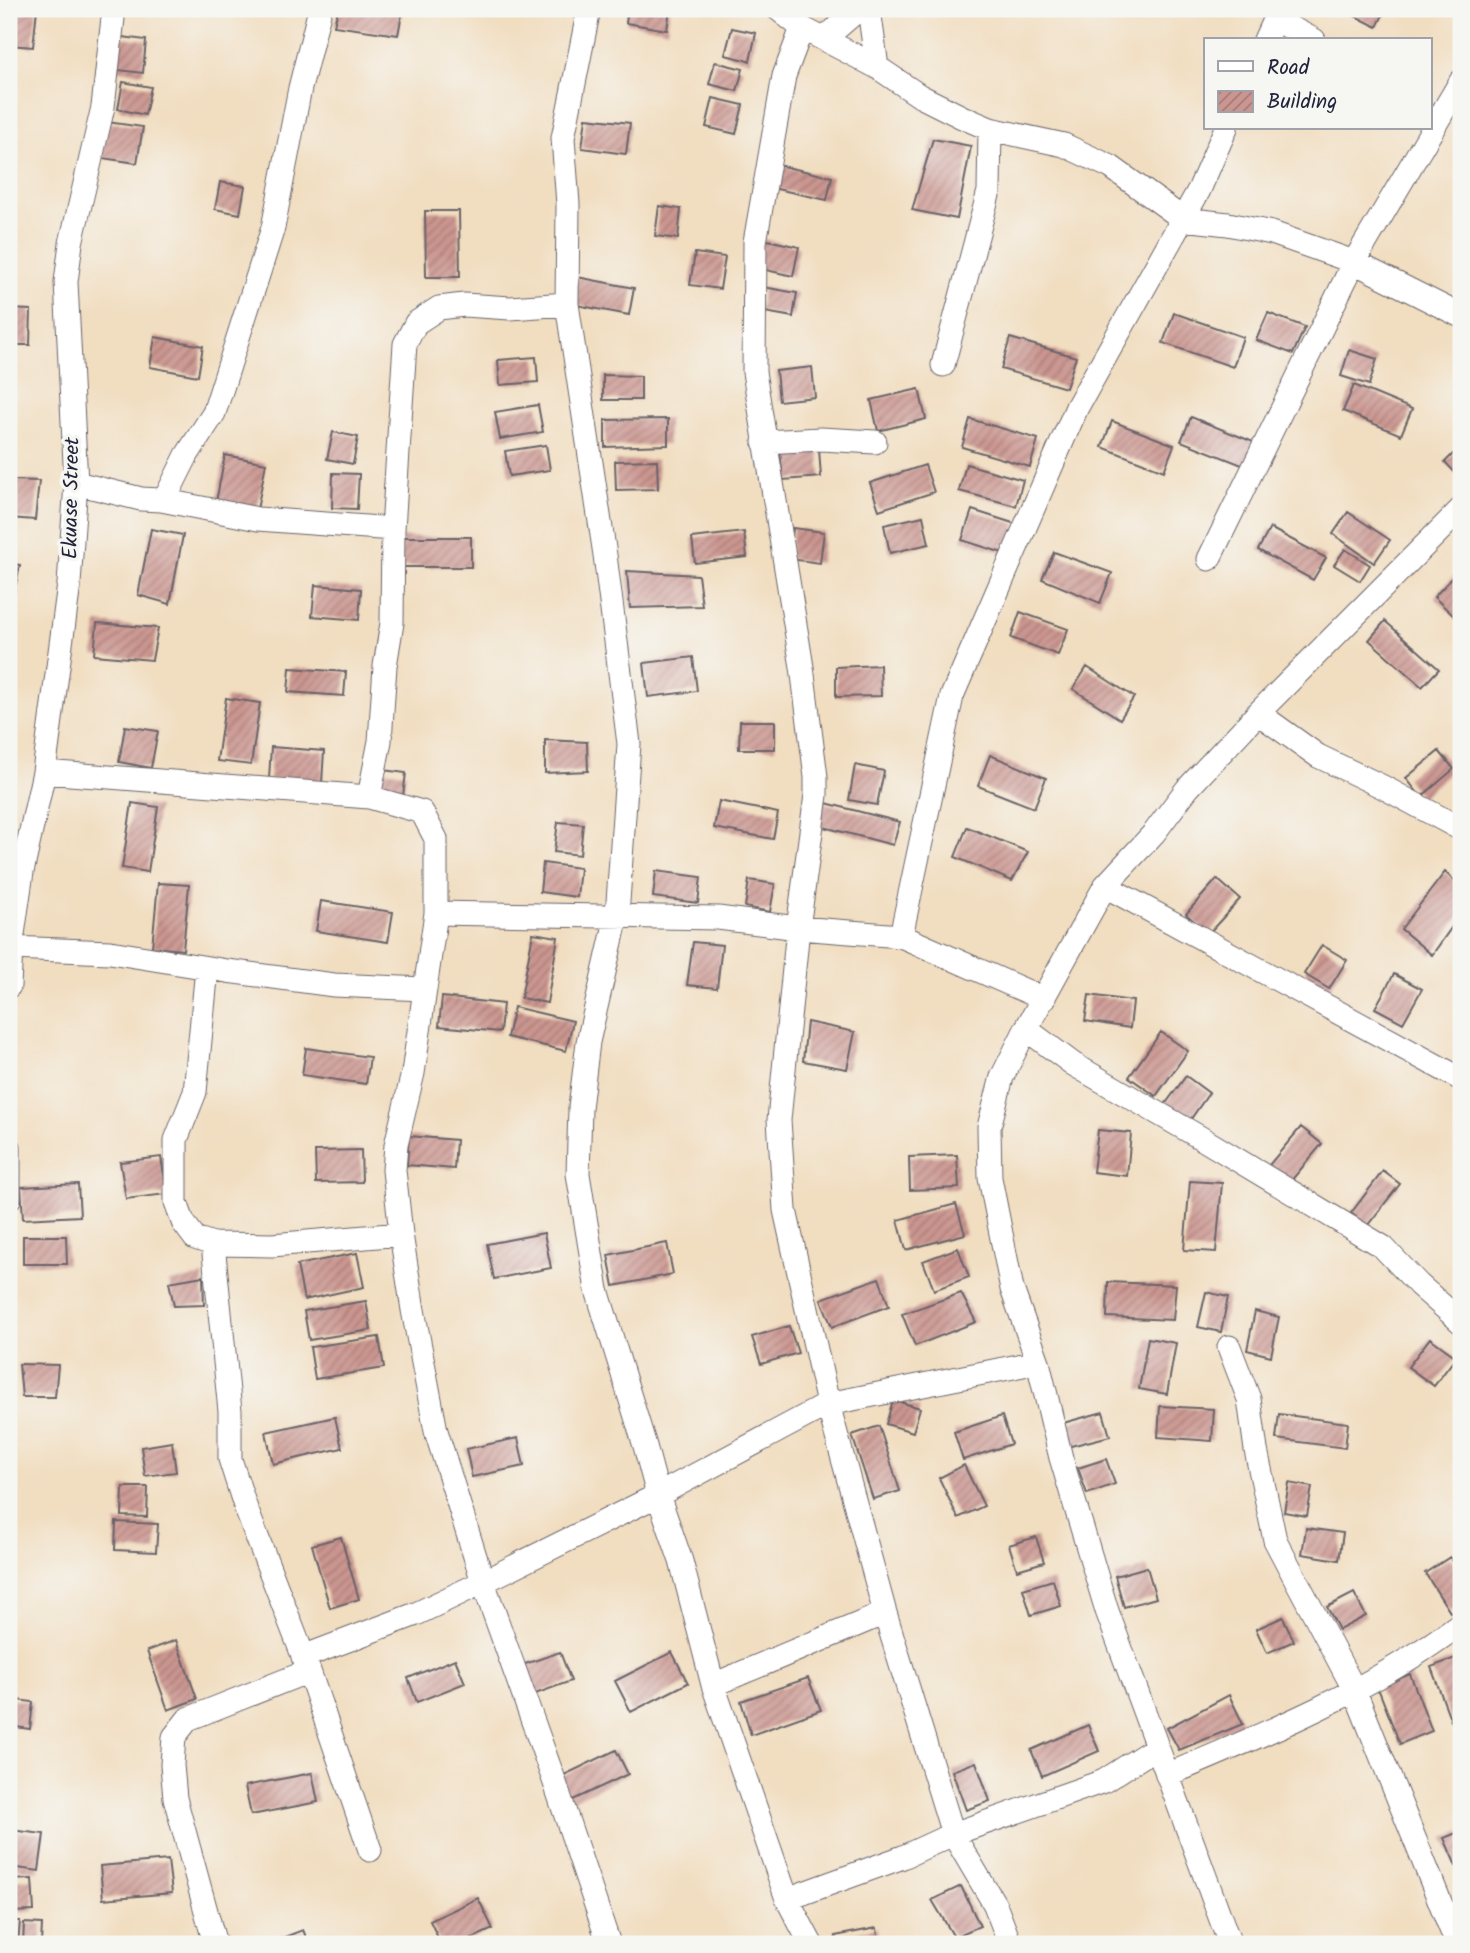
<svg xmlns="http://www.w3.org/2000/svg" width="1470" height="1953" font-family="Kalam,sans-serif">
<defs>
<pattern id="building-hatch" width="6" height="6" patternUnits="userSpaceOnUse" patternTransform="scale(1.75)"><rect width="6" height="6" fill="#cc9690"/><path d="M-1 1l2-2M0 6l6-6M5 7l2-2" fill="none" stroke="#a57a77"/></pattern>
</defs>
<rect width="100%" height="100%" fill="#f6f6f2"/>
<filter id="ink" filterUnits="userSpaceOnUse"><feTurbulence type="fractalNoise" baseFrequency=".0143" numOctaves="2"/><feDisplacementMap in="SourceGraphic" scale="14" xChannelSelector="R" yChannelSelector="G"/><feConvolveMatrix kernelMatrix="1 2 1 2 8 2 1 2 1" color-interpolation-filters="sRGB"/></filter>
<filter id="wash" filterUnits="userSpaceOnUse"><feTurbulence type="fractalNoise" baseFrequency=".00686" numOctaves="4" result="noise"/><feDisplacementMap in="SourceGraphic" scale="28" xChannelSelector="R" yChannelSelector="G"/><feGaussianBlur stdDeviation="1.57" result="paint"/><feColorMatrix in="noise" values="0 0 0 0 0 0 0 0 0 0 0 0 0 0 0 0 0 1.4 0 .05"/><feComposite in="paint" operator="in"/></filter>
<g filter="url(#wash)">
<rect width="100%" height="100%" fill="#f1ddbf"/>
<g id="blocks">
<path fill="url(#building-hatch)" d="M12,9h25l-4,38 -24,-2z
M338,9h65l-5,26 -64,-9z
M542,9h26l-1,7 -26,-3z
M628,9h42l-3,21 -41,-7z
M1341,9h45l-9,18z
M732,28l24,5 -6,28 -25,-6z
M114,36l32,4 -3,33 -33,-4z
M715,62l28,7 -6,22 -28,-7z
M123,82l28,5 -6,28 -27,-6z
M713,98l30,7 -7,29 -30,-7z
M586,118l44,5 -4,31 -44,-6z
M107,122l36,5 -6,36 -35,-5z
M933,139l38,7 -14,73 -45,-9z
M777,165l55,12 -5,23 -55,-12z
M220,182l25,4 -5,28 -25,-5z
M659,206l22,3 -3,30 -23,-3z
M425,211h34l1,66h-34z
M763,239l36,8 -6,29 -36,-8z
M695,253l30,4 -5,32 -30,-4z
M577,277l57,11 -5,27 -58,-11z
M763,287l34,6 -4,24 -34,-6z
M9,309l22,1 -1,35h-21z
M1174,313l69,24 -10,30 -70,-24z
M1268,313l37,14 -12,27 -37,-14z
M155,337l48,9 -5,30 -48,-9z
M1010,338l66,19 -10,31 -65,-19z
M1349,350l28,9 -8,26 -28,-9z
M536,357l2,25 -38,3 -2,-25z
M812,367l3,30 -36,4 -3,-30z
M603,375l38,1v24h-38z
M1354,385l58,24 -11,26 -58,-24z
M919,389l7,30 -48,12 -7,-31z
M538,405l5,27 -43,7 -5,-27z
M1191,417l65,26 -9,24 -66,-26z
M668,419v26l-63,2v-27z
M970,419l68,20 -8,28 -68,-20z
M1112,421l62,24 -10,26 -62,-24z
M333,432l25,5 -5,27 -26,-5z
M546,445l4,25 -41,6 -4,-25z
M1461,446v33l-16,-17z
M819,449l2,28 -38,3 -3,-28z
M225,455l41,8 -9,47 -41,-8z
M657,460l1,29 -42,1 -1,-29z
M966,464l57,16 -7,26 -57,-15z
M925,465l9,27 -55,18 -9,-27z
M333,473l26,1 -2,35 -25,-1z
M9,480l30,1 -4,39 -26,-2z
M972,510l44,14 -10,30 -44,-14z
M1348,512l42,28 -16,23 -41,-29z
M923,516l6,28 -39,9 -6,-28z
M793,528l31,4 -4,31 -31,-4z
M1270,528l56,30 -13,22 -55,-30z
M151,529l32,6 -13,69 -32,-9z
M744,532l3,25 -52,6 -3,-25z
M401,537h70v30h-70z
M1345,549l25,16 -10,16 -26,-16z
M1054,552l58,21 -12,30 -58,-24z
M9,564l11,1 -6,29 -5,-1z
M627,571l71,4 4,31 -72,2z
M1457,572l4,4v47l-27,-26z
M315,585l46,4 -2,31 -47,-4z
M1020,612l48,17 -10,26 -47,-17z
M1385,621l54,48 -17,18 -53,-47z
M97,623l61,5 -6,32 -58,-5z
M693,657l4,34 -49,6 -4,-34z
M880,665l1,31 -45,1v-30z
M1087,667l47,30 -14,22 -47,-30z
M290,668l56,4 -2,24 -56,-4z
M226,698l34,5 -9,62 -34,-4z
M740,721h35v28h-36z
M125,726l33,5 -7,37 -32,-6z
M545,740l42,2 1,29 -43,2z
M271,747l53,4 -2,32 -53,-4z
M1439,751l15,18 -33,28 -15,-19z
M990,755l56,23 -12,30 -56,-22z
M855,765l29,6 -7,34 -28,-5z
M383,770l23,3 -3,23 -24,-4z
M719,801l59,12 -5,26 -59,-11z
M818,801l82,21 -7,23 -81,-21z
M132,803l26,4 -10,65 -26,-4z
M558,822l25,2 -3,31 -26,-3z
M967,827l61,25 -16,29 -57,-24z
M543,863l37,5 -3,29 -37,-5z
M656,871l45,6 -3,26 -45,-6z
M1445,872l16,15v27l-29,41 -31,-26z
M1217,879l23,20 -32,35 -22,-20z
M749,880l26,4 -5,28 -25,-5z
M158,883l31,2 -6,65 -31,-3z
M321,901l72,11 -5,30 -72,-11z
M533,933l25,4 -11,66 -26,-5z
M693,942l29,3 -5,43 -30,-3z
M1322,945l25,15 -18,29 -25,-15z
M1394,974l28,15 -19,34 -28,-15z
M1089,995l44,6 -3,27 -45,-7z
M442,997l61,7 -3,28 -61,-6z
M514,1007l59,14 -7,30 -59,-14z
M807,1022l48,10 -8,37 -44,-8z
M1161,1032l27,19 -32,45 -27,-19z
M306,1048l64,9 -4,27 -64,-9z
M1186,1076l23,17 -21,30 -24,-17z
M1301,1127l21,17 -32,38 -21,-17z
M1098,1130l33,3 -4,43 -34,-4z
M409,1136l47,4 -2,29 -47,-4z
M361,1150l1,32 -46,1 -1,-32z
M957,1155l2,33 -49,2 -1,-33z
M161,1157l6,37 -41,5 -6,-37z
M1383,1171l17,13 -33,42 -16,-13z
M1190,1181l32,2 -6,69 -32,-2z
M78,1184l2,32 -57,3 -2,-32z
M956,1204l9,30 -59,16 -8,-30z
M544,1233l7,35 -57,11 -7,-35z
M23,1236h43l1,28h-44z
M667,1243l6,31 -59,12 -6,-31z
M958,1248l11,29 -35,13 -11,-29z
M357,1253l7,34 -60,13 -7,-35z
M203,1276l1,29 -30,1 -5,-24z
M879,1278l10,28 -57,21 -11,-28z
M1108,1282l68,3 -3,35 -66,-3z
M1206,1292l22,5 -7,35 -23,-5z
M961,1293l15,29 -61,24 -13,-32z
M366,1301l5,29 -62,10 -5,-29z
M1255,1311l24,6 -8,39 -24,-6z
M789,1326l9,27 -37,11 -9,-27z
M379,1337l5,31 -69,11 -5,-32z
M1148,1338l28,5 -9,51 -28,-5z
M1430,1338l26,19 -22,29 -26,-19z
M19,1364l39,1 -3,32h-33z
M893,1400l27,8 -7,24 -27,-8z
M1160,1406l54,3 -2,32 -54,-4z
M1103,1412l7,24 -47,12 -7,-23z
M1279,1414l69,9 -3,25 -69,-9z
M1002,1416l9,28 -48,16 -9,-28z
M335,1417l7,31 -69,16 -7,-32z
M879,1426l21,65 -27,8 -21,-64z
M518,1438l6,28 -52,11 -6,-28z
M172,1442l4,30 -31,4 -4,-29z
M1106,1459l9,25 -28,10 -9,-26z
M964,1465l20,41 -26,12 -19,-40z
M1289,1483l23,4 -5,29 -23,-4z
M123,1487h25l-1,30 -25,-1z
M116,1522l42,2 -2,28 -41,-2z
M1306,1528l37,5 -4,27 -37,-6z
M341,1537l18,62 -29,9 -18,-63z
M1036,1537l8,25 -27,8 -8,-25z
M1450,1557l11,17v31l-11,7 -25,-39z
M1147,1567l9,31 -32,9 -9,-31z
M1053,1580l8,26 -30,9 -8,-26z
M1354,1593l12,23 -27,14 -12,-23z
M1283,1617l11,24 -27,12 -11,-24z
M176,1640l21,59 -29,11 -21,-59z
M560,1652l11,29 -41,15 -11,-30z
M672,1652l16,31 -57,29 -16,-31z
M1458,1657l3,8v52l-10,4 -20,-54z
M455,1659l10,24 -48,19 -9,-24z
M1410,1674l22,57 -32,13 -22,-56z
M808,1678l13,32 -70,25 -10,-34z
M1229,1695l14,29 -64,26 -12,-22z
M9,1699l24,3 -3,27 -21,-3z
M1088,1725l11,26 -57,25 -11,-26z
M616,1750l12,24 -57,27 -11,-24z
M976,1762l14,39 -24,9 -14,-39z
M312,1773l6,29 -67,13 -6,-29z
M10,1830l34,4 -5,37 -30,-4z
M1461,1831v33l-5,2 -12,-28z
M168,1860l4,33 -69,6 -3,-33z
M32,1879l2,32 -25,1v-32z
M961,1886l19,40 -26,11 -22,-37z
M478,1898l15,31 -33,15h-19l-11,-23z
M9,1921h11l-2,23h-9z
M24,1923l18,1 -1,20h-18z
M877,1928l2,16h-41l-3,-8z
M303,1930l6,14h-43z"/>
</g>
</g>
<g filter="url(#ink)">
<use href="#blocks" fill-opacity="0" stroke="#6a6369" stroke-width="2"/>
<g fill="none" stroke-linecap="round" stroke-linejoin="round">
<g stroke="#6a6369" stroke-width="25">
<path id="minor" d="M589,9l-26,129 5,66 -1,100 38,251 24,189 -12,172 -29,126 -8,66 -2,66 19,116 48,156 13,49 23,66 32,124 74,214 24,45
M778,9l24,19 75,39 43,29 42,21 28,12 74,16 47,22 72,52 45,5 44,9 82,29 107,54
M869,9l8,58
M1274,19l40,21
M824,39l35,-30
M1265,40l14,-31
M943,365l46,-174 1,-62
M764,442l57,-3 54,3
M76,483l65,16 20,1 6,-5 20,-40 27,-42 59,-185 27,-140 20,-79
M161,500l97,19 135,10
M1209,559l145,-297 107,-181
M1258,713l60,43 65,31 78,42
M44,772l325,25 53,15 14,27v74l-23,160 -17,72 -2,25 7,64 12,76 23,121 47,151 71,198 55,164
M369,797l11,-56 5,-75 7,-43 1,-94 12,-185 11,-21 23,-15 25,-3 46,3 57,-4
M1105,886l356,193
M436,913l282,5 80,10 103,8 51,-240 125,-289 122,-217 27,-62
M901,936l143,63
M11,948l99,4 117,19 107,14 90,4
M207,968l-12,124 -19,48v62l7,20 12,16 18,6 59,1 129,-11
M9,986l2,-38 11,-76 22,-100 25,-188 7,-101 -10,-201 5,-39 32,-136 11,-98
M1026,1029l47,35 128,74 182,109 36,38 42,37
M9,1147v52
M213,1244l17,167v48l15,47 64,165 61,179
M1229,1347l20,52 7,51 19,90 79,149 103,255
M303,1657l113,-43 67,-32 175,-87 170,-91 210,-42
M713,1685l172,-72
M1167,1775c99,-41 209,-87 294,-152
M787,1899l116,-42 50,-23 -68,-221 -57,-209 -43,-194 -6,-90 19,-192 18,-133v-18l-14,-110 -48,-295 1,-130 29,-166 18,-48
M215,1944l-40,-146 -3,-33 2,-28 14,-18 121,-48
M1010,1944l-15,-39 -42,-71 151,-53 53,-34
M1230,1944l-123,-333 -46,-153 -23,-96 -26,-73 -22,-111 -1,-51 13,-50 24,-48 79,-143 49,-53 33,-44 71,-76 203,-204"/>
</g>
<use href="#minor" stroke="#fff" stroke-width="23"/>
</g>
</g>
<g text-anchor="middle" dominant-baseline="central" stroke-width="7" stroke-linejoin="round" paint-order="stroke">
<g font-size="21" fill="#22223b" stroke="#f6f6f2">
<text transform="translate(72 498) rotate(-89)">Ekuase Street</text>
</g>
</g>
<rect width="1470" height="1953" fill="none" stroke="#f6f6f2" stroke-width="35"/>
<rect x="1204" y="38" width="228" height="91" fill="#f6f6f2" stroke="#a1a1a9" stroke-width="2"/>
<rect x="1218" y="61" width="35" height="10" fill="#ffffff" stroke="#a1a1a9" stroke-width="2"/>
<text x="1267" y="74" font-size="21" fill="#22223b">Road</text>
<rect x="1218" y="91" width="35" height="21" fill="url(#building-hatch)" stroke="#a1a1a9" stroke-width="2"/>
<text x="1267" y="108" font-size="21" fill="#22223b">Building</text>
</svg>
